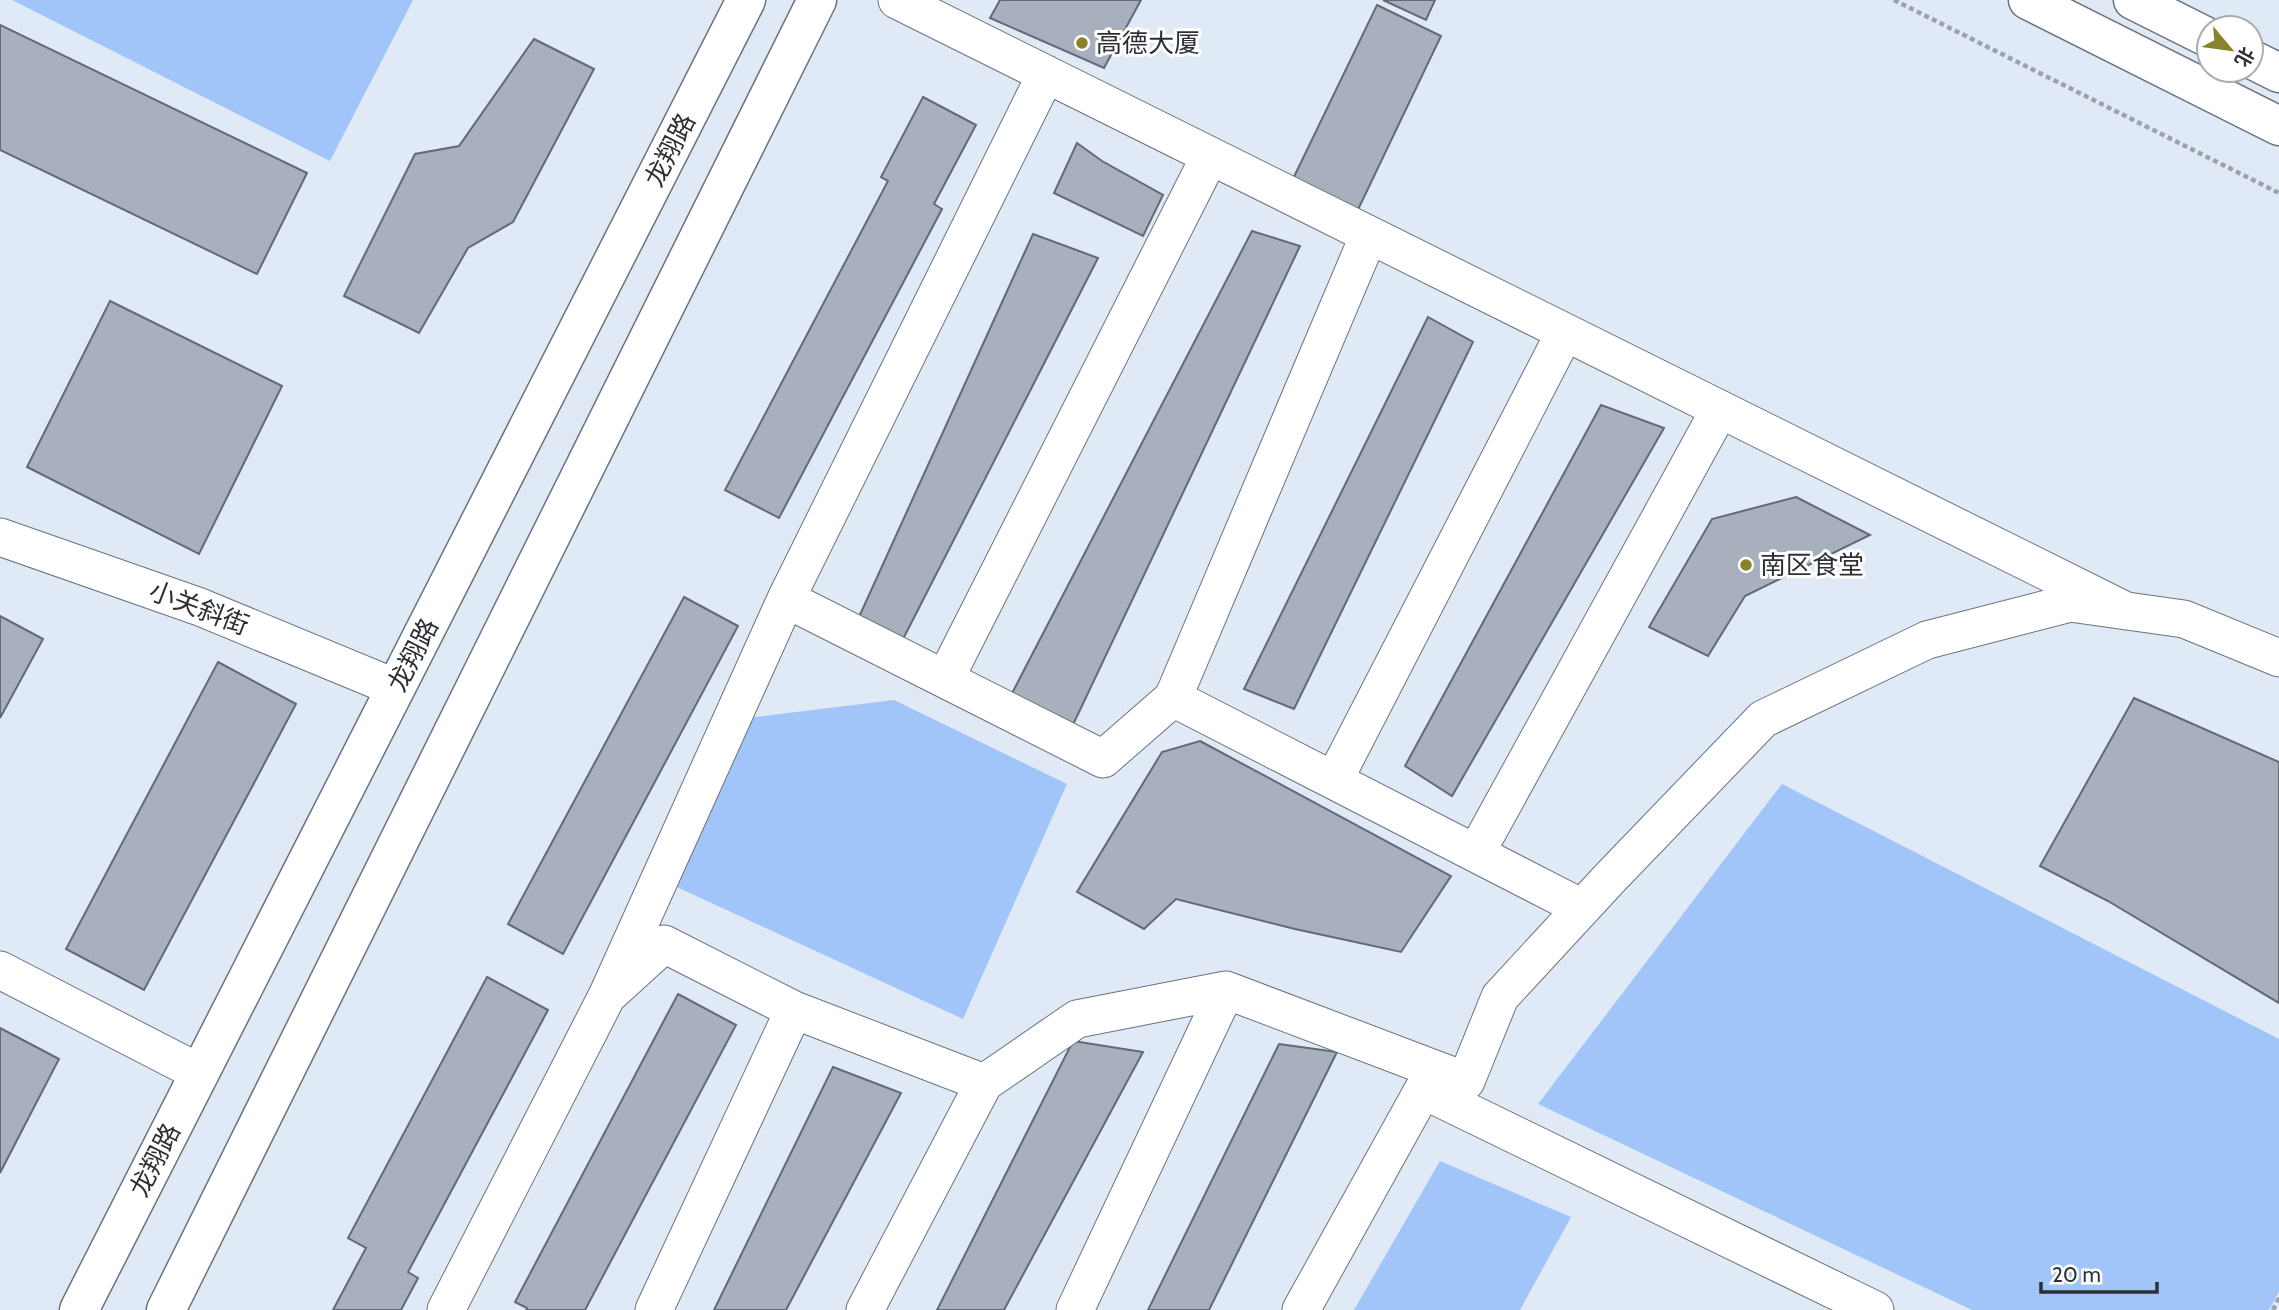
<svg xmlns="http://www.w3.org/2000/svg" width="2279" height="1310" font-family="Cabin,'Noto Sans SC',sans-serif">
<rect width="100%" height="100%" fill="#e0e9f6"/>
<path fill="#a1c5f8" d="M12,0h401l-83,161z
M894,700l173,84 -104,235 -321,-148 74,-149z
M1782,784l497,255v253l-10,18h-297l-434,-206z
M1440,1161l131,56 -51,93h-166z"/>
<path fill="#a7b0bc" stroke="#626a75" stroke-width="2" d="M1000,0h141l-37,68 -114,-50z
M1383,0h52l-9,20z
M1377,5l64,31 -86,180 -65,-31z
M0,25l307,148 -50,101 -257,-124z
M534,39l60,30 -81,153 -45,26 -49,85 -75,-37 71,-142 44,-8z
M923,97l53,28 -42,79 8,5 -163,309 -54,-28 163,-309 -7,-4z
M1077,143l25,18 61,34 -20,41 -89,-43z
M1252,231l48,15 -229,483 -62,-30z
M1033,234l65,24 -197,385 -47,-15z
M110,301l172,85 -83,168 -172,-87z
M1428,317l45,25 -179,367 -50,-20z
M1601,405l63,23 -212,368 -47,-30z
M1796,497l74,38 -125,61 -37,60 -59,-29 63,-108z
M684,597l54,29 -175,328 -55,-30z
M0,616l43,23 -43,79z
M218,662l78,42 -152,286 -78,-41z
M2134,698l145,64v241l-171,-102 -68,-35z
M1200,741l251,135 -50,76 -106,-23 -119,-30 -32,30 -67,-37 85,-140z
M487,977l61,33 -140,262 10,6 -17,32h-68l33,-62 -18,-10z
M678,994l58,31 -151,285h-59l1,-2 -12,-6z
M0,1028l59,31 -59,114z
M1073,1041l70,11 -139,258h-67z
M1279,1044l58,8 -128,258h-61z
M833,1067l68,26 -115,217h-72z"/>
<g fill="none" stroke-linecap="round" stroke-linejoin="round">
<g stroke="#6b737e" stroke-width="39">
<path id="street" d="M897,0l1229,611
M0,537l200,70 196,81
M786,599l260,-525
M945,679l265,-523
M1173,698l196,-463
M1334,780l231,-448
M1476,853l244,-444
M0,970l200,103
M607,996l179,-397 317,160 70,-61 409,210
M1423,1090l452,220
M446,1310l161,-314 57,-52 130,66 190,73 93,-64 149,-29 240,91
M654,1310l140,-300
M865,1310l119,-227
M1075,1310l151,-320
M1301,1310l122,-220 43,-9 34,-84 110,-119 153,-159 164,-79 143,-37 114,16 95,39"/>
</g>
<g stroke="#6b737e" stroke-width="41">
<path id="secondary" d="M79,1310l667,-1310
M166,1310l651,-1310"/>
</g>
<g stroke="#6b737e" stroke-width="41">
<path id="primary" d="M2028,0l251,126
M2133,0l76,38
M2251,59l28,14"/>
</g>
<path stroke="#9ba2ac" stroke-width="4.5" stroke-dasharray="5 3.5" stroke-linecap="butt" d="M1894,0l385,193
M2273,1310l6,-12"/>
<use href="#street" stroke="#fff" stroke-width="37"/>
<use href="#secondary" stroke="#fff" stroke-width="38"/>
<use href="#primary" stroke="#fff" stroke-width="38"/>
</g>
<g fill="#87842d" stroke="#fff" stroke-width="2.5">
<circle cx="1082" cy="43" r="7"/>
<circle cx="1746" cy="565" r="7"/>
</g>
<g text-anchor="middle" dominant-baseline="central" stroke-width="6" stroke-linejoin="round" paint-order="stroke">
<g font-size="26" fill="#2c3035" stroke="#fff" text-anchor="start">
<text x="1096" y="43">高德大厦</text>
<text x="1760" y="565">南区食堂</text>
</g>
<g font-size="26" fill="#2c3035" stroke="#fff">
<text transform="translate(670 150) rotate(-63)">龙翔路</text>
<text transform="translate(199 608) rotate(21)">小关斜街</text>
<text transform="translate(413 655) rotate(-63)">龙翔路</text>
<text transform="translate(155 1160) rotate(-63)">龙翔路</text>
</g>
</g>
<g transform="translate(2230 49) rotate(119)"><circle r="33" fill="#ffffff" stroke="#abacae" stroke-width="2"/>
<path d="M0-5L12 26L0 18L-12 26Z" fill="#87842d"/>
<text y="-10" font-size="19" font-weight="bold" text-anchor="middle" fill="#2c3035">北</text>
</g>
<path d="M2041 1282v10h116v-10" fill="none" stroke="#2c3035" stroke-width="3.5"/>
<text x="2052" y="1282" font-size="21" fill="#2c3035" stroke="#ffffff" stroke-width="5" paint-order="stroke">20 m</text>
</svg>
